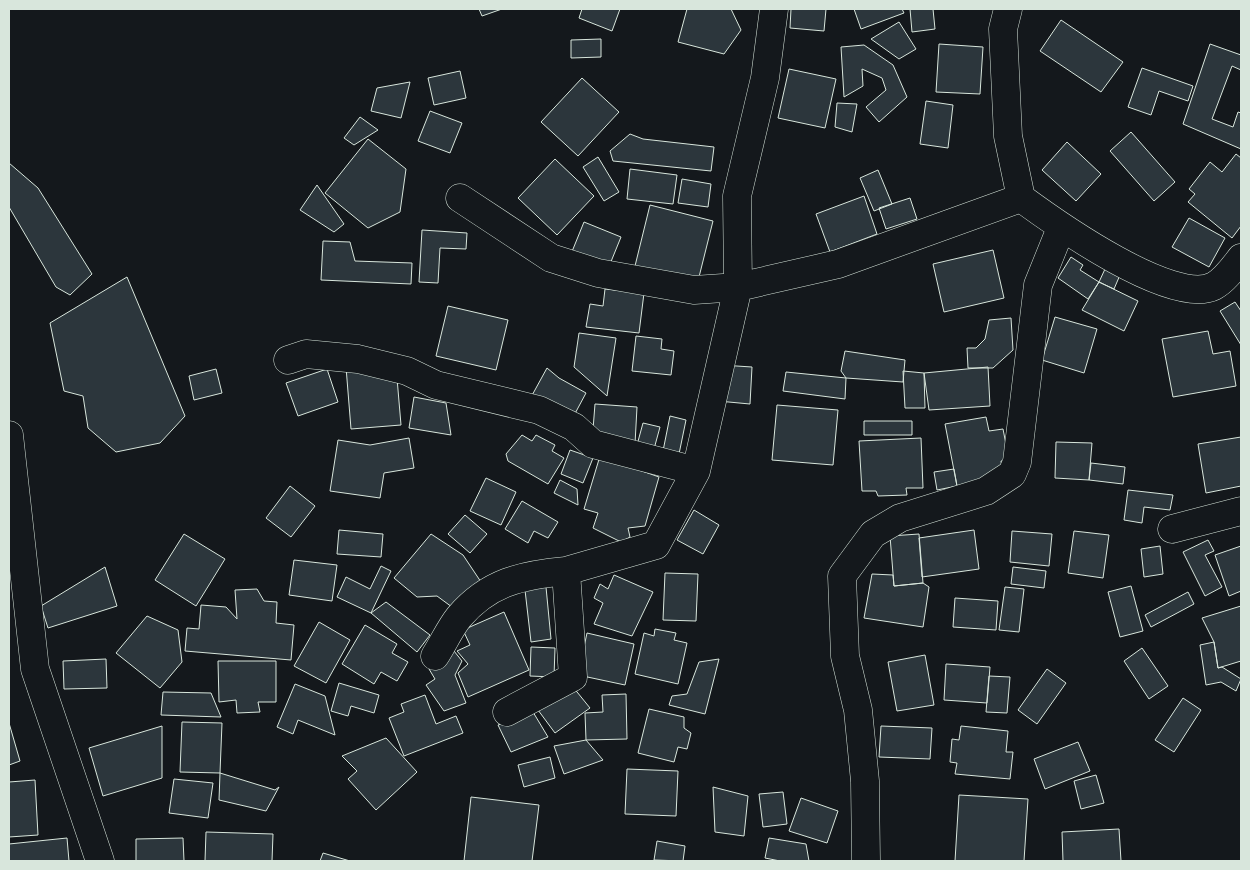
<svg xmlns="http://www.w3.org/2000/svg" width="1250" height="870" font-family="'Times New Roman',serif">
<rect width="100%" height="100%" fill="#14181c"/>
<path fill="#2c363c" stroke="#d8e6dc" d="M479,9h23l-20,7z
M582,9h38l-8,22 -33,-13z
M687,9h44l10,21 -17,24 -46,-12z
M791,9h35l-2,22 -34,-3z
M854,9h48l2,4 -43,16z
M910,9h23l2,20 -23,3z
M1061,20l62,42 -22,30 -61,-41z
M899,22l17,27 -17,10 -28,-20z
M601,39v18l-30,1v-18z
M939,44l44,3 -3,47 -44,-2z
M1210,44l31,11v15l-9,-4 -20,53 21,8 5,-15 3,1v36l-58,-25z
M864,45l29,20 14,32 -28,25 -13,-15 20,-17 -4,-12 -20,-9 1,17 -19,11 -3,-50z
M1142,68l51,18 -5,15 -29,-10 -8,24 -23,-8z
M789,69l47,10 -11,49 -47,-10z
M460,71l6,27 -32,7 -6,-27z
M582,78l37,34 -41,44 -37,-34z
M410,82l-9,36 -30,-7 6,-23z
M926,101l27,4 -5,43 -28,-4z
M837,103l20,1 -5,28 -17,-5z
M430,111l32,12 -12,30 -32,-12z
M360,117l18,13 -24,15 -10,-7z
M1131,132l44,50 -21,19 -44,-50z
M630,134l13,5 71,8 -3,24 -98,-10 -3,-10z
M368,139l38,30 -6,43 -32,16 -43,-35z
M1067,142l34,32 -25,27 -34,-31z
M1236,154l5,4v68l-9,12 -44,-36 7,-8 -6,-5 21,-27 12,10z
M598,157l21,35 -15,9 -21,-34z
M555,159l39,37 -37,39 -39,-37z
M9,163l29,25 54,86 -22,21 -14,-8 -47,-80z
M630,169l47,6 -4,29 -46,-5z
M878,170l14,34 -18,7 -14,-33z
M682,179l29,5 -3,23 -30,-4z
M317,185l27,39 -10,8 -34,-22z
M864,196l13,38 -47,18 -14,-38z
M910,198l7,21 -31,10 -7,-21z
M650,205l63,16 -15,60 -63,-15z
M1189,218l36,20 -16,29 -37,-20z
M584,222l37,15 -13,32 -37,-15z
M422,230l45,3 -1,16 -26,-1 -2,35 -19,-1z
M323,241l27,1 5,19 57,2 -1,21 -90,-4z
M993,250l11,48 -60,14 -11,-48z
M1071,257l12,8 -3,5 19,12 -11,17 -30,-21z
M1105,269l15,6 -6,14 -15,-7z
M127,277l58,139 -25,27 -44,9 -28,-24 -5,-32 -19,-5 -14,-68z
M1099,282l39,19 -14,30 -42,-21z
M605,289l39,4 -5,40 -53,-6 4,-23 13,2z
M1235,302l6,9v34l-21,-34z
M448,306l60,14 -12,50 -60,-14z
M1055,317l42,12 -13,44 -42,-13z
M1011,318l2,32 -20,18h-25l-1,-20h9l9,-9 4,-19z
M1208,331l5,23 17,-3 6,35 -63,11 -11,-58z
M579,333l37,5 -9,58 -33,-29z
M636,336l26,3 -1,10 13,2 -3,24 -39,-4z
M845,351l60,9 -2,22 -57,-4 -5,-7z
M721,365l31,2 -2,37 -32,-3z
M346,367l51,11 4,47 -50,4z
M988,367l2,39 -61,4 -5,-37z
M547,368l12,10 27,15 -15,28 -41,-22z
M216,369l6,24 -28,7 -5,-24z
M327,369l11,33 -40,14 -12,-33z
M903,371l21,2 1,35h-20z
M786,372l60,6 -1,21 -62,-8z
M414,397l32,6 5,32 -42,-7z
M595,404l42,3 -2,37 -43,-2z
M777,405l61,5 -5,55 -61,-5z
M670,416l16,4 -7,34 -16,-3z
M986,417l3,14 14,-2 6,31 -8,1 2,16 -46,9 -12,-62z
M864,421h48v14h-48z
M643,423l17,4 -6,22 -17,-4z
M522,435l10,6 4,-6 19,10 -3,6 12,7 -16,26 -40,-23 -2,-7z
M1241,437v49l-35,7 -8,-49z
M409,438l5,30 -30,5 -4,25 -50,-7 8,-51 32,5z
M921,438l2,50h-17l1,7 -29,1 -2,-5h-14l-3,-50z
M1056,442l36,1 -3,37 -34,-2z
M570,450l23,8 -10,25 -22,-9z
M600,456l59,21 -14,49 -17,2 2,9 -9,5 -28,-14 5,-15 -14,-4z
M1091,463l34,4 -2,17 -34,-4z
M954,469l3,17 -20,4 -3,-18z
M486,478l30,14 -15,33 -31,-14z
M560,480l17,9 1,16 -24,-12z
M290,486l25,20 -24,31 -25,-19z
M1128,490l45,5 -3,15 -26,-3 -2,16 -18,-3z
M522,501l36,21 -10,16 -14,-7 -6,12 -23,-14z
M694,510l25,15 -16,29 -26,-14z
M465,515l22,19 -17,19 -22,-19z
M339,530l44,4 -2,23 -44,-3z
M974,530l5,39 -57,8 -3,-39z
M1012,531l40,3 -3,32 -39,-4z
M1074,531l35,4 -6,43 -35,-5z
M184,534l41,25 -29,47 -41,-26z
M431,534l32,21 18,27 -25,28 -19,-14 -20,1 -23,-19z
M919,534l4,49 -29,3 -4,-50z
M1208,540l6,11 -9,4 17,32 -17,9 -22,-44z
M1160,546l3,28 -19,3 -3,-28z
M1241,546v45l-12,5 -14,-41z
M294,560l43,5 -5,36 -43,-6z
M381,566l10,5 -20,42 -34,-16 9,-20 24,12z
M105,567l12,39 -69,22 -7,-22z
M1013,567l33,4 -2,17 -33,-4z
M665,573l33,1 -2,47 -33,-1z
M872,574l21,1 1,11 29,-3 6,4 -6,40 -59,-9z
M614,575l39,17 -21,44 -38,-12 9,-21 -9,-5 6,-14 8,5z
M1131,586l12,45 -23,6 -12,-45z
M546,587l5,52 -20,3 -6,-52z
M1005,587l19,2 -5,43 -20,-2z
M257,589l7,12 13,1 -1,21 18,2 -3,35 -106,-9 2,-23 12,1 2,-24 25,2 11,12 -2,-29z
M1188,592l6,12 -43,23 -6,-12z
M955,598l43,3 -2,29 -43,-3z
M386,602l44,33 -13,17 -46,-39z
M1241,606v55l-23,7 -4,-26 -12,-24z
M504,612l25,58 -61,27 -10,-24 10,-9 -11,-13 13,-6 -7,-15z
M147,616l31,14 4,32 -22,26 -44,-35z
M319,622l31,18 -24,43 -32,-17z
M365,625l32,19 -5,9 16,9 -11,19 -16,-9 -7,12 -32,-20z
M655,629l21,4 -2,7 13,3 -9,41 -43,-10 9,-41 10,3z
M587,633l47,11 -9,41 -47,-10z
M1214,642l4,26 4,-1 19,12 -5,12 -15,-9 -15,3 -6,-40z
M531,647l24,1 -1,29 -24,-1z
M1142,648l26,38 -19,13 -25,-38z
M454,651l8,10 -7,14 11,28 -22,8 -18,-26 9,-6 -6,-10z
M925,655l9,50 -37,6 -9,-49z
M106,659l1,29 -43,1 -1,-28z
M719,659l-14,55 -36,-9 3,-9 15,-2 12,-32z
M218,661h58v41h-18l2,10 -23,1 -1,-13 -17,2z
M946,664l44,3 -3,36 -43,-3z
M1047,669l19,14 -29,41 -19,-14z
M989,676l21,1 -3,36 -21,-1z
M339,683l40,12 -5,18 -23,-7 -3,10 -17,-5z
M295,684l30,12 10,39 -37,-15 -5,14 -16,-7z
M573,687l17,21 -35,25 -17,-23z
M163,692l48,1 10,24 -60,-2z
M626,694l1,45 -41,1 -1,-27 18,-1 -1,-17z
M425,695l11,29 20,-8 7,17 -59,23 -15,-38 15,-6 -3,-8z
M1183,698l18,12 -27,42 -19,-12z
M649,709l35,8v11l7,5 -4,16 -9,-2 -4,15 -36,-9z
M533,712l15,25 -37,15 -13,-27z
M182,722l40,1 -2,50 -40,-1z
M9,723l11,38 -11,4z
M162,726v52l-59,18 -14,-48z
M881,726l51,2 -2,31 -51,-2z
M961,726l47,5 -2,21h7l-3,27 -55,-5 2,-11 -7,-1 2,-23 7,1z
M386,738l31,34 -41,38 -28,-31 9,-8 -15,-15z
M586,740l17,20 -39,14 -10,-28z
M1078,742l12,29 -45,18 -11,-30z
M550,757l5,21 -31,9 -6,-22z
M627,769l51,2 -2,45 -51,-2z
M220,773l55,17 4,-3 -13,24 -47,-11z
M1096,775l8,28 -23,6 -7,-28z
M174,779l39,4 -5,35 -39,-5z
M35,780l3,55 -29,2v-55z
M713,787l35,9 -4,40 -29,-4z
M783,792l4,32 -24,3 -4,-33z
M959,795l69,4 -4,62h-69z
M471,797l68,8 -7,56h-68z
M801,798l37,13 -11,32 -38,-12z
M1119,829l2,32h-58l-1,-29z
M206,832l67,2 -1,27h-67z
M67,838l2,23h-60v-17z
M183,838l1,23h-48v-22z
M769,838l37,6 3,17h-29l-15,-3z
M657,841l28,5 -2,15 -29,-1z
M323,853l27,8h-30z"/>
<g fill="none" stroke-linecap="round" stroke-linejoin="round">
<g stroke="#d8e6dc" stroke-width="29">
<path id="minor" d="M1008,9l-5,20 5,107 13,62c34,25 152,109 193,88 11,-6 20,-19 27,-28
M460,198l91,60 47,15 96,17 44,-3 100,-23 183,-66
M288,360l18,-6 52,5 49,12 29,14 103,25 35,17 19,17 103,27
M9,435l26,234 65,192
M1172,529l69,-18
M435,656c8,-12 15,-28 24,-39 30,-35 63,-42 107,-46
M507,712l66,-35 -7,-106 90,-26 40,-74 42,-184 -1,-91 28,-118 9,-69
M866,861l-1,-80 -7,-71 -13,-54 -3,-80 31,-42 27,-16 86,-27 26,-17 5,-12 21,-177 23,-57"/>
</g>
<use href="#minor" stroke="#14181c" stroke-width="28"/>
</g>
<rect width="1250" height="870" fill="none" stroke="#d8e6dc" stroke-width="20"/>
</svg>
